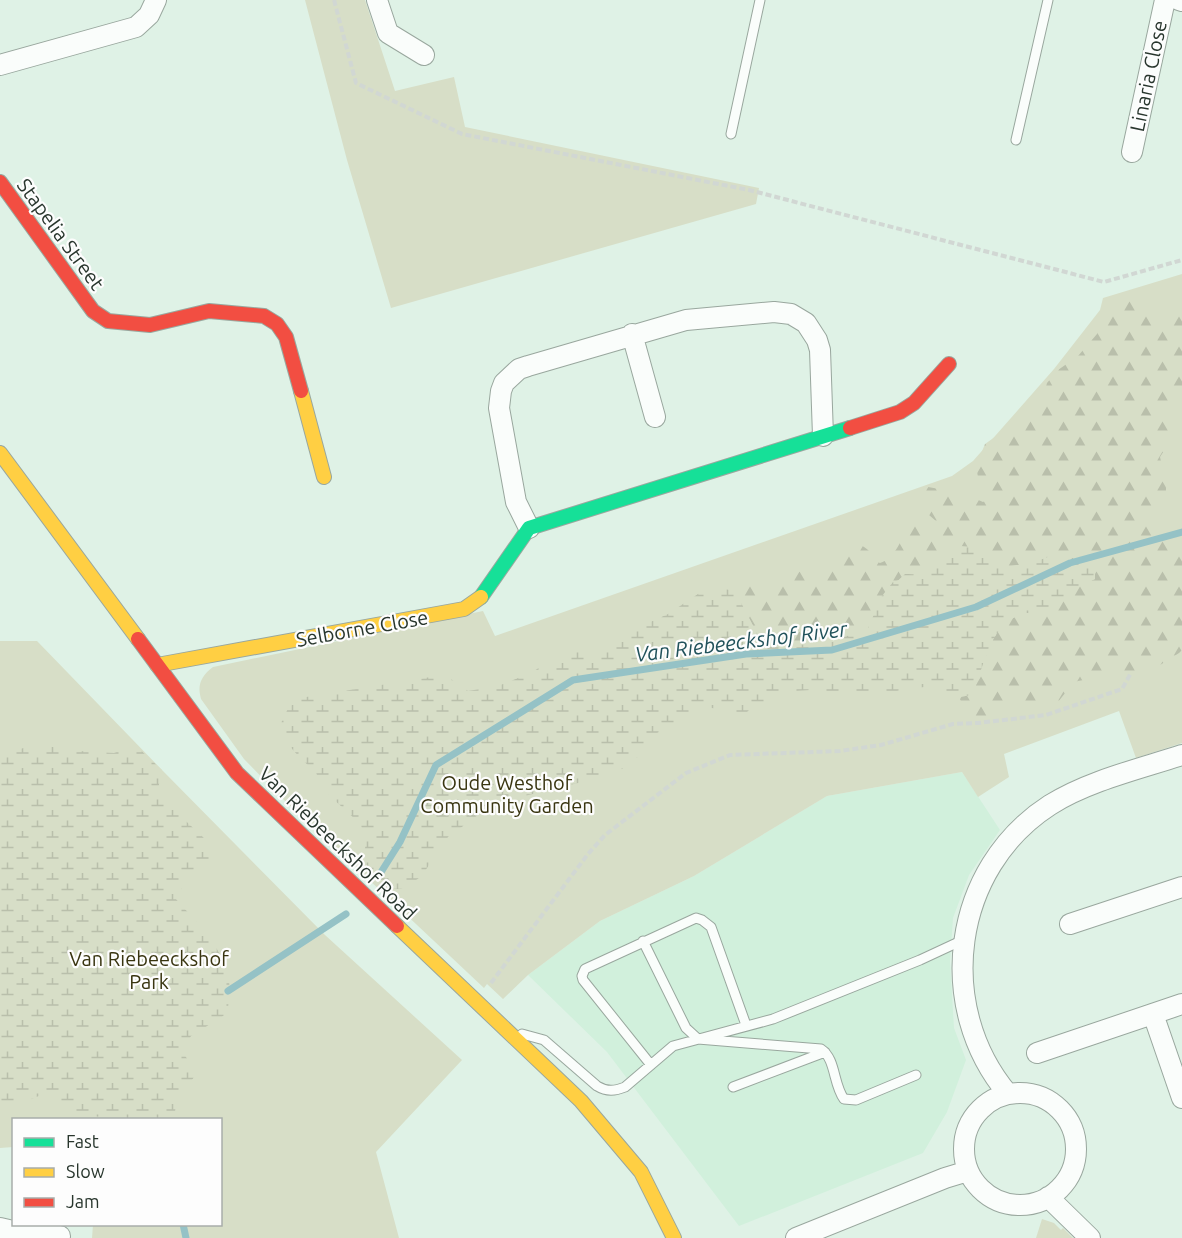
<svg xmlns="http://www.w3.org/2000/svg" width="1182" height="1238" font-family="Ubuntu,sans-serif">
<defs>
<pattern id="forest-firs" width="22" height="20" patternUnits="userSpaceOnUse" patternTransform="scale(1.5)"><rect width="22" height="20" fill="#d7dec7"/><path d="M5 1l3.5 6h-7zM16 11l3.5 6h-7z" fill="#b9bfab"/></pattern>
<pattern id="wetland-marsh" width="20" height="14" patternUnits="userSpaceOnUse" patternTransform="scale(1.5)"><rect width="20" height="14" fill="#d7dec7"/><path d="M1 5h8M5 5V1M11 12h8M15 12V8" fill="none" stroke="#b9bfab"/></pattern>
</defs>
<rect width="100%" height="100%" fill="#dff2e6"/>
<path fill="#d1f0dc" d="M962,772l38,58 -31,45 -16,43 -3,44 4,66 12,32 -19,52 -24,41 -184,73 -132,-174 -79,-77 72,-54 94,-45 133,-80z"/>
<path fill="#d7dec7" d="M305,0h60l30,91 59,-14 11,50 294,61 -3,16 -365,104 -44,-148z
M1182,274v469l-46,15 -17,-47 -115,43 5,23 -31,20 -16,-25 -135,24 -133,80 -94,45 -72,54 -25,24 -16,-15 -3,4 -202,-190 -38,-39 -43,-60c-4,-14 0,-23 12,-32l270,-56 12,25 457,-160 21,-15 81,-92 46,-59 3,-12z
M0,641h37l125,129 163,165 137,125 -86,92 23,86h-307l1,-13 127,-1v-104h-206l-1,27 -13,1z
M1042,1219l12,4 7,7 2,-2 10,10h-37z"/>
<path fill="url(#forest-firs)" d="M1129,295l6,1 15,10 2,17 11,2 10,-21 9,-5v99l-9,17 3,17 -16,25c3,14 10,32 3,45 -6,9 -10,8 -13,21l11,13h21v114l-3,3 -30,19 -26,1 -45,8 -5,2 -15,19 -51,4 -17,10 -12,3 -11,-5 -8,-17 13,-2c12,-27 15,-67 47,-80 10,-5 23,2 32,-3 6,-4 10,-12 15,-17 8,-7 20,-12 29,-16 -8,-6 -22,-20 -31,-23 -5,-2 -14,0 -19,2 -33,9 -43,17 -69,-10h-29c-9,24 -17,27 -42,26l-23,22 -14,32 -16,8 -30,-1 -16,10 -12,-1 -17,-5 -10,4 -6,-2 -24,-46 12,-10c8,0 13,7 21,7l36,-25c13,2 23,5 34,-4l2,-23c10,1 21,4 28,12 4,6 3,8 10,11 15,-4 21,-24 29,-37l5,-2 16,7 5,-4 1,-6 -14,-12 1,-17 5,-5 34,6 21,9 5,-3v-6l-10,-16 -2,-11 9,-22 24,-17 27,-9 3,-5 8,-30 11,-13 20,-14 19,-22 13,-26z"/>
<path fill="url(#wetland-marsh)" d="M952,546c7,0 17,0 23,2 11,5 14,18 27,18 31,2 67,-26 93,1v12c-9,4 -21,9 -28,16 -6,5 -10,13 -16,17 -9,5 -22,-2 -32,3 -31,13 -35,53 -47,80l-13,2 -16,-7 -19,-3 -55,8 -58,-5 -30,2 -36,21 -6,1 -36,-8 -23,18 -23,9 -18,23 -24,18 -107,26 -22,9 -39,29 -26,39 -20,12h-12l-27,-28c1,-7 5,-16 4,-23 -2,-16 -29,-33 -39,-46 -6,-7 -8,-17 -15,-23 -23,-22 -49,-44 -12,-71l137,-22 11,1 20,14 30,-5 33,-13 15,-10 11,-3 8,-8 6,-2 24,2 23,-8 17,-15 33,-15 30,-20 17,-6 12,1 10,6 24,46 6,1 10,-3 17,5 12,1 16,-10 30,1 16,-8 14,-32 11,-14 6,-2 6,-6c25,1 33,-2 42,-26z
M40,745l38,6 36,2 21,-8 27,25 -5,24 49,46 9,23 -26,15 -14,20c20,23 46,47 53,77 3,11 0,26 0,38l-37,23 -9,15 15,23 -20,23 -3,22 -61,1 -3,-3 -30,-1 -39,-21 -35,15 -6,-1v-354c15,-3 24,-9 40,-10z"/>
<g fill="none" stroke-linecap="round" stroke-linejoin="round">
<path stroke="#95c2c6" stroke-width="7" d="M378,877l22,-35 36,-77 137,-85 173,-26 86,-4 144,-43 94,-44 112,-31
M228,991l118,-77
M183,1224l3,14"/>
<g stroke="#99a79e" stroke-width="11">
<path id="lane" d="M731,134l29,-134
M1016,140l32,-140
M643,941l43,87 12,11 123,10c15,10 12,35 23,50l12,1 60,-25
M522,1034l22,6 53,46c10,6 18,5 28,1l48,-41 100,-27 147,-59 43,-20
M651,1065l-68,-85 -1,-4 3,-7 111,-51 6,2 9,7 35,98
M733,1087l92,-35"/>
</g>
<g stroke="#99a79e" stroke-width="22">
<path id="street" d="M377,0l11,33 36,22
M1179,0l3,1
M0,65l136,-38 13,-12 7,-15
M1132,152l33,-152
M632,334l23,83
M529,528l-13,-26 -17,-94 2,-17 3,-8 15,-14 9,-3 158,-46 88,-8 17,2 15,9 11,17 3,10 3,86
M1070,924l112,-37
M1153,1014l29,84
M1037,1053l145,-49
M964 1149a56 56 0 1 1 112 0a56 56 0 1 1-112 0Z
M1008,1094c-74,-88 -56,-226 42,-289 38,-24 89,-36 132,-50
M1048,1197l42,41
M0,1228l26,6 34,2
M796,1238l149,-60 23,-7"/>
</g>
<g stroke="#99a79e" stroke-width="16">
<path id="fast" d="M481,597l48,-69 321,-100"/>
</g>
<g stroke="#99a79e" stroke-width="16">
<path id="slow" d="M301,391l23,86
M0,453l138,186
M157,665l307,-56 17,-12
M397,926l184,175 60,71 33,66"/>
</g>
<g stroke="#99a79e" stroke-width="16">
<path id="jam" d="M0,182l93,129 15,10 42,4 59,-14 55,5 13,8 9,13 15,54
M850,428l50,-16 14,-9 35,-39
M138,639l99,134 160,153"/>
</g>
<path stroke="#d1d7d3" stroke-width="4" stroke-dasharray="6 3" stroke-linecap="butt" d="M334,0l22,83 106,51 287,56 355,92 78,-22
M491,983l97,-129 17,-19 81,-62 44,-18 110,-4 41,-6 72,-21 25,-1 68,-8 76,-26 9,-16"/>
<use href="#lane" stroke="#fafdfb" stroke-width="9"/>
<use href="#street" stroke="#fafdfb" stroke-width="20"/>
<use href="#fast" stroke="#16e098" stroke-width="14"/>
<use href="#slow" stroke="#ffcf43" stroke-width="14"/>
<use href="#jam" stroke="#f24e42" stroke-width="14"/>
</g>
<g text-anchor="middle" dominant-baseline="central" stroke-width="4.5" stroke-linejoin="round" paint-order="stroke">
<g font-size="20" fill="#28362d" stroke="#fdfdfd">
<text transform="translate(1148 76) rotate(-78)">Linaria Close</text>
<text transform="translate(61 234) rotate(54)">Stapelia Street</text>
<text transform="translate(362 628) rotate(-10)">Selborne Close</text>
<text transform="translate(338 843) rotate(44)">Van Riebeeckshof Road</text>
</g>
<g font-size="20" fill="#393510" stroke="#fdfdfd">
<text x="507" y="782">Oude Westhof<tspan x="507" dy="23">Community Garden</tspan></text>
<text x="149" y="958">Van Riebeeckshof<tspan x="149" dy="23">Park</tspan></text>
</g>
<g font-size="21" font-style="italic" fill="#21525b" stroke="#fdfdfd">
<text transform="translate(741 641) rotate(-7)">Van Riebeeckshof River</text>
</g>
</g>
<rect x="12" y="1118" width="210" height="108" fill="#fdfdfd" stroke="#a8adaa" stroke-width="1.5"/>
<rect x="24" y="1138" width="30" height="9" fill="#16e098" stroke="#a8adaa" stroke-width="1.5"/>
<text x="66" y="1148" font-size="18" fill="#28362d">Fast</text>
<rect x="24" y="1168" width="30" height="9" fill="#ffcf43" stroke="#a8adaa" stroke-width="1.5"/>
<text x="66" y="1178" font-size="18" fill="#28362d">Slow</text>
<rect x="24" y="1198" width="30" height="9" fill="#f24e42" stroke="#a8adaa" stroke-width="1.5"/>
<text x="66" y="1208" font-size="18" fill="#28362d">Jam</text>
</svg>
